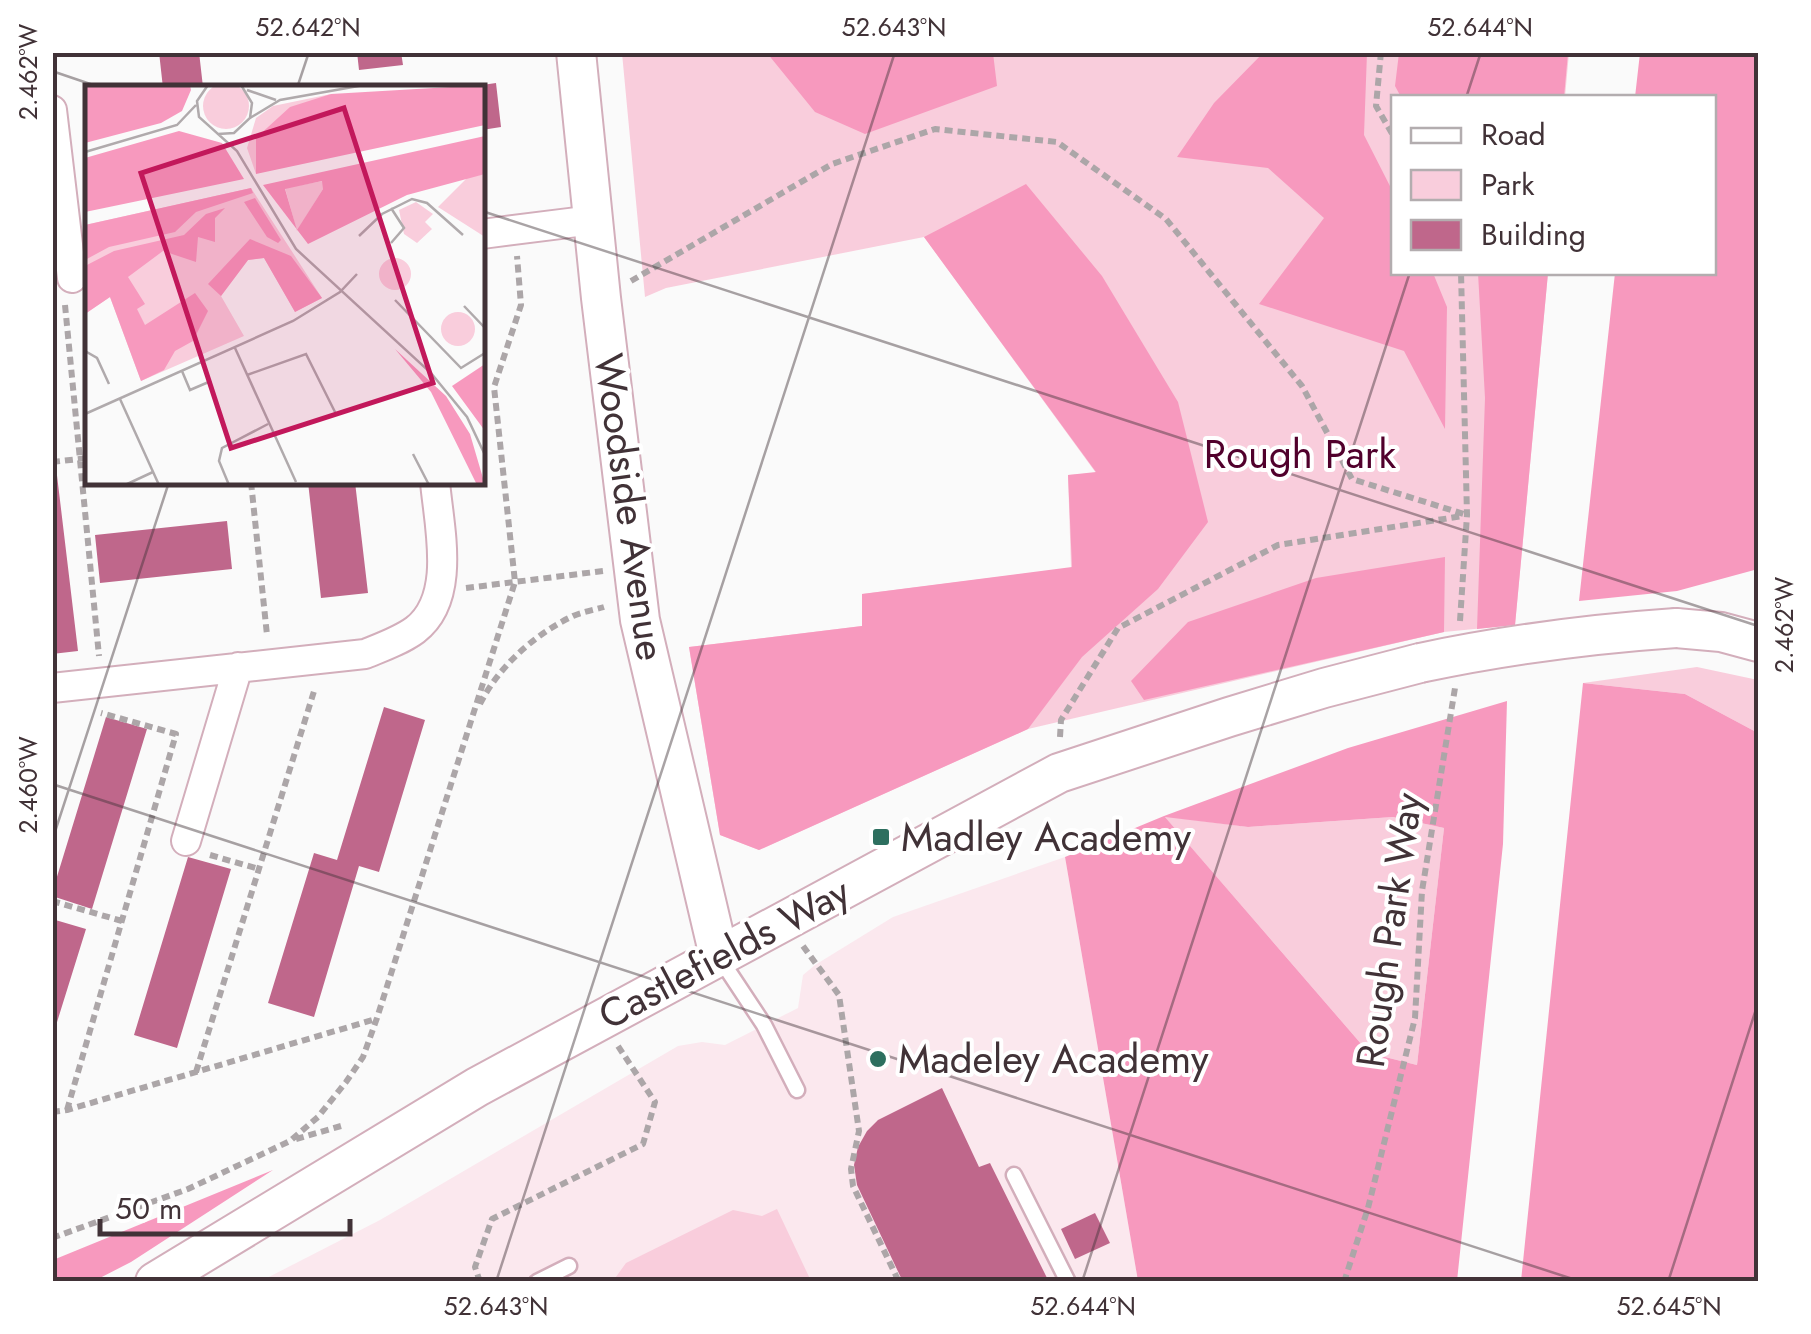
<svg xmlns="http://www.w3.org/2000/svg" width="1811" height="1334" font-family="Jost,sans-serif">
<rect width="100%" height="100%" fill="#fafafa"/>
<path fill="#fbe8ee" d="M1065,857l73,424 -879,1 121,-62 298,-174 24,-4 23,3 73,-37 5,-33 12,-10 78,-48z"/>
<path fill="#f9cddc" d="M622,53h947l-4,44 -171,1v174l154,1 -33,352 -71,7 -416,97 -269,121 -39,-15 -31,-188 173,-21v-32l209,-26 -3,-93 28,-2 -172,-236 -258,51 -21,9z
M1697,667l61,13v53l-73,-39 -102,-11z
M1164,816l84,11 145,-10 51,11 -27,237 -48,-12z
M777,1209l34,72h-198l13,-18 107,-53 29,6z"/>
<path fill="#f799be" fill-rule="evenodd" d="M767,53h226l4,33 -132,48 -50,-22z
M1263,53h104l-3,82 29,57 1,80 39,1 14,34 -2,122 -41,-78 -145,-47 65,-86 -56,-50 -91,-11 37,-54z
M1399,53h169l-4,44h-163l-6,-11z
M1640,53h118v516l-81,22 -98,10 36,-328 99,-1v-174l-79,-1z
M1026,184l76,92 76,126 30,120 -50,67 -76,68 -54,72 -269,121 -39,-15 -31,-188 173,-21v-32l210,-27 -4,-92 28,-3 -172,-235z
M1478,273h70l-33,352 -38,4 8,-231z
M1445,557l-1,75 -300,68 -13,-19 57,-59 128,-44z
M1583,683l102,11 73,39v548h-237z
M1507,701l-4,143 -46,437h-319l-73,-424 99,-41 184,-68zM1165,817l83,10 145,-10 51,11 -27,237 -48,-12z
M273,1170l-142,92 -37,19h-41v-21z"/>
<path fill="#bf678b" d="M159,52h40l4,35 -40,1z
M357,52h44l2,13 -44,5z
M496,83l5,44 -19,3v-45z
M52,467h4l22,184 -26,3z
M308,482h47l13,111 -47,5z
M227,521l5,48 -132,14 -5,-48z
M384,707l41,13 -46,152 -20,-6 -45,151 -46,-14 46,-150 23,7z
M106,717l41,12 -55,180 -40,-13v-3z
M188,857l43,12 -54,179 -43,-13z
M52,919l34,10 -33,106h-1z
M942,1088l37,79 11,-4 59,119h-146l-46,-97 -3,-20 4,-18 9,-16 11,-11z
M1095,1213l15,30 -35,16 -14,-30z"/>
<g fill="none" stroke-linecap="round" stroke-linejoin="round">
<g stroke="#d3aebb" stroke-width="19">
<path id="lane" d="M719,957l45,68 33,65
M1014,1175l54,107
M537,1282l32,-16"/>
</g>
<g stroke="#d3aebb" stroke-width="32">
<path id="street" d="M52,110l20,168
M482,234l111,-14
M52,688l313,-34c17,-7 35,-13 50,-24 42,-32 24,-103 20,-148
M186,841l52,-174"/>
</g>
<g stroke="#d3aebb" stroke-width="42">
<path id="secondary" d="M576,52l25,246 39,322 79,336
M1676,628l45,4 37,10
M155,1282l322,-195 582,-314 170,-56 95,-29 96,-25"/>
</g>
<path stroke="#aca6a8" stroke-width="6" stroke-dasharray="8 5" stroke-linecap="butt" d="M1381,52l-5,54 18,31
M631,281l201,-117 103,-35 122,13 109,77 136,167 50,93 115,36
M65,305l34,351
M52,462l36,-4
M251,482l16,153
M466,588l137,-17
M1460,621l7,-106 -6,-243
M480,704c19,-38 55,-70 93,-88 9,-4 21,-6 31,-9
M1060,737l1,-17 57,-92 160,-83 185,-29
M210,855l49,14
M52,901l70,20
M803,946l36,49 20,136 -8,38 2,17 46,96
M196,1072l119,-384
M67,1110l109,-376 -75,-21
M52,1112l15,-2 309,-91
M296,1139l45,-13
M52,1238l136,-49 102,-48 28,-24 28,-35 17,-25 14,-39 138,-436 -21,-195 27,-82 -4,-49
M480,1282l-5,-15 17,-48 151,-75 12,-42 -37,-56
M1344,1282l24,-74 47,-190 7,-127 33,-203"/>
<use href="#lane" stroke="#fff" stroke-width="14"/>
<use href="#street" stroke="#fff" stroke-width="28"/>
<use href="#secondary" stroke="#fff" stroke-width="38"/>
<g stroke="#d3aebb" stroke-width="42" stroke-linecap="butt">
<path id="secondary-bridge" d="M1420,663c85,-18 169,-29 256,-35"/>
</g>
<use href="#secondary-bridge" stroke="#fff" stroke-width="38"/>
</g>
<path fill="none" stroke="#413237" stroke-width="2.5" stroke-opacity="0.45" d="M52,71l50,17M297,88l12,-36M1466,98l15,-46M482,211l1276,415M52,784l1530,498M52,841l117,-359M496,1282l399,-1230M1082,1282l328,-1010M1668,1282l90,-279"/>
<g fill="#2d6f5f" stroke="#fff" stroke-width="4">
<rect x="871" y="827" width="20" height="20" rx="5"/>
<circle cx="878" cy="1059" r="10"/>
</g>
<g text-anchor="middle" dominant-baseline="central" stroke-width="8" stroke-linejoin="round" paint-order="stroke">
<g font-size="40" fill="#51002c" stroke="#fff">
<text x="1300" y="454">Rough Park</text>
</g>
<g font-size="40" fill="#413237" stroke="#fff">
<text transform="translate(630 507) rotate(82)">Woodside Avenue</text>
<text transform="translate(1389 930) rotate(-82)">Rough Park Way</text>
<text transform="translate(724 953) rotate(-28)">Castlefields Way</text>
</g>
<g font-size="40" fill="#413237" stroke="#fff" text-anchor="start">
<text x="901" y="837">Madley Academy</text>
<text x="898" y="1059">Madeley Academy</text>
</g>
</g>
<g transform="translate(85 85)">
<rect width="400" height="400" fill="#fafafa"/>
<path d="M118 21a23 23 0 1 1 46 0a23 23 0 1 1-46 0ZM246,9l-75,44v36l-9,-26 9,-30 17,-12zM400,89v63l-47,-30 30,-30zM238,96v8l-26,42 -12,-43zM166,103l71,110 -27,14 -31,-54 -16,2 -27,36 23,40 -103,45 -31,-84 -25,17v-89zM331,117l17,12 -8,8 7,7 -15,14 -13,-9 -5,-24zM294 189a16 16 0 1 1 32 0a16 16 0 1 1-32 0ZM356 244a17 17 0 1 1 34 0a17 17 0 1 1-34 0Z" fill="#f9cddc"/>
<path d="M0,0h105l1,5 -9,21 -21,12 -76,20zM400,0v40l-229,49v-36l34,-31 41,-13zM94,46l43,12 22,36 -159,33v-54zM400,51v38l-78,21 -99,49 -45,-59zM237,96l1,8 -26,41 -12,-41zM166,103l2,5 -57,19 -21,20 -66,15 -24,13v-35zM170,113l26,42 -3,3 -11,-6 -23,-35zM140,123l-10,10v24l-17,-5 -2,25 -33,-11 -35,26 17,27 -8,5 8,16 50,-32 13,18 -15,30 -18,10 -11,19 -23,11 -31,-84 -25,17v-48l29,-15 70,-16 22,-21zM165,154l41,17 31,42 -27,14 -31,-54 -16,2 -27,36 -13,-12zM310,264l51,47 24,38 15,51h-8l-46,-93zM400,279v67l-33,-45z" fill="#f799be" fill-rule="evenodd"/>
<path fill="none" stroke="#b0aaac" stroke-width="2.5" d="M123,0l-11,16 2,16 38,34 59,98 135,124 36,44 18,38M162,5l29,10M165,33l30,-18 84,-15M133,49l16,-1 16,-15 2,-15 -11,-18M0,67l92,-27 19,-20M274,151l23,-22 30,-15 15,4 36,32M306,158l13,-15 -13,-20M310,215l66,68 24,-15M379,221l21,22M150,263l61,134M0,266l12,7 12,26M97,286l8,19 21,-9M162,290l59,-21 30,60M35,314l39,86M0,329l208,-93 47,-29 17,-18M328,369l16,31M40,400l28,-13M144,400l-10,-24 3,-13 46,-24"/>
<path fill="#c2185b" fill-opacity="0.15" stroke="#c2185b" stroke-width="5" d="M259,23l89,275 -202,65 -90,-275z"/>
<rect width="400" height="400" fill="none" stroke="#413237" stroke-width="5"/>
</g>
<rect width="1811" height="1334" fill="none" stroke="#ffffff" stroke-width="110"/>
<rect x="1391" y="95" width="325" height="180" fill="#ffffff" stroke="#b3adaf" stroke-width="2.5"/>
<rect x="1411" y="128" width="50" height="15" fill="#ffffff" stroke="#b3adaf" stroke-width="2.5"/>
<text x="1481" y="145" font-size="30" fill="#413237">Road</text>
<rect x="1411" y="170" width="50" height="30" fill="#f9cddc" stroke="#b3adaf" stroke-width="2.5"/>
<text x="1481" y="195" font-size="30" fill="#413237">Park</text>
<rect x="1411" y="220" width="50" height="30" fill="#bf678b" stroke="#b3adaf" stroke-width="2.5"/>
<text x="1481" y="245" font-size="30" fill="#413237">Building</text>
<path d="M100 1219v15h250v-15" fill="none" stroke="#413237" stroke-width="5"/>
<text x="115" y="1219" font-size="30" fill="#413237" stroke="#ffffff" stroke-width="8" paint-order="stroke">50 m</text>
<rect x="55" y="55" width="1701" height="1224" fill="none" stroke="#413237" stroke-width="4"/>
<g font-size="25" text-anchor="middle" fill="#413237">
<text x="308" y="36">52.642°N</text>
<text x="894" y="36">52.643°N</text>
<text x="1480" y="36">52.644°N</text>
<text transform="translate(28 72) rotate(-90)" y="9">2.462°W</text>
<text transform="translate(1784 625) rotate(-90)" y="9">2.462°W</text>
<text transform="translate(28 785) rotate(-90)" y="9">2.460°W</text>
<text x="496" y="1315">52.643°N</text>
<text x="1083" y="1315">52.644°N</text>
<text x="1669" y="1315">52.645°N</text>
</g>
</svg>
